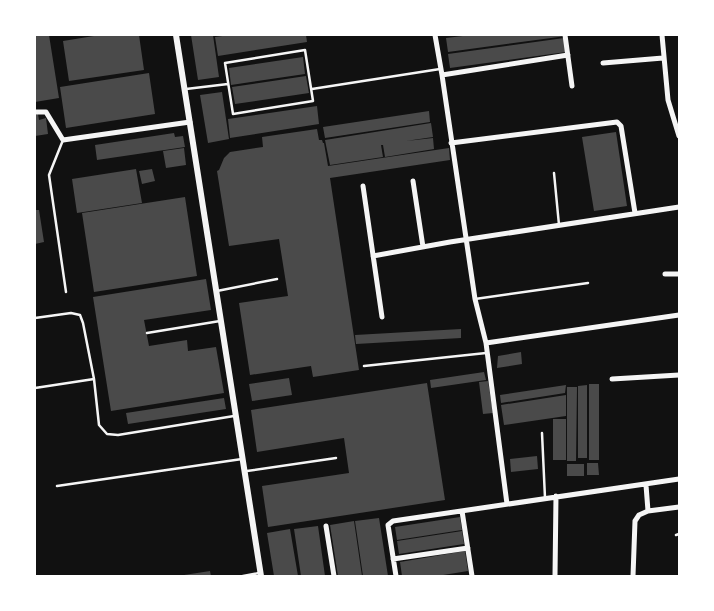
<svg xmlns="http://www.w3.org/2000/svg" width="714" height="611" font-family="'Space Grotesk',sans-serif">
<rect width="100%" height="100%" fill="#111"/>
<path fill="#4a4a4a" d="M35,35h14l10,63 -24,4z
M100,35h39l5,35 -75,11 -6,-40z
M191,35h22l6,42 -21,3z
M230,35h76l1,7 -89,14 -3,-19z
M471,35h95v1l-118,16 -2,-14z
M564,38l2,14 -116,16 -2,-14z
M303,57l2,17 -74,11 -2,-17z
M149,73l6,41 -89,14 -6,-41z
M306,76l3,17 -74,11 -3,-17z
M222,92l7,47 -21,4 -8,-48z
M317,106l2,18 -89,14 -2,-19z
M429,111l1,11 -105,16 -2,-11z
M38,114l1,6 7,-2 2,16 -13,2v-21z
M431,123l2,14 -27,4 27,-3 1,11 -49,8 -2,-12h-2l2,12 -53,8 -5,-25z
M317,129l2,11h3l1,3h1l4,23 121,-18 1,12 -120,18 29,192 -46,7 -2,-11 -61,9 -11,-72 49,-7 -9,-57 -50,7 -12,-75 2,-1 5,-12 6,-6 33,-5 -1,-10z
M616,132l11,74 -33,5 -12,-74z
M174,133l1,4 8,-1 2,11 -88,13 -2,-15z
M184,148l2,17 -20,3 -3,-17z
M136,169l6,34 -65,10 -5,-34z
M152,169l3,12 -13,3 -3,-13z
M185,197l12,79 -103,16 -12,-79z
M35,210h4l5,32 -9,2z
M206,279l5,31 -67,10 5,26 38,-6 1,11 28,-4 8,46 -113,18 -18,-114z
M461,329v9l-105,6 -1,-9z
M521,352l1,12 -25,4 1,-12z
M484,372l2,8 -55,8 -1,-8z
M289,378l3,17 -40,6 -3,-17z
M488,381l5,32 -10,1 -4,-32z
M427,383l18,117 -177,27 -6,-41 87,-13 -5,-35 -87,14 -6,-42z
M589,384h10v76h-10z
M566,385l-1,8 -64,10 -1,-8z
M587,385v73h-9v-72z
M567,387h10l-1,74h-9z
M566,395v21l-62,9 -3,-20z
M224,398l2,11 -98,15 -2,-11z
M553,419h13v41h-13z
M537,456l1,13 -27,3 -1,-13z
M587,463h11l1,12h-12z
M567,464h17v12h-17z
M460,517l2,13 -65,10 -2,-13z
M379,518l9,58h-25l-8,-55z
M354,521l8,55h-24l-8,-51z
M318,526l7,50h-24l-7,-47z
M290,529l8,47h-24l-7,-43z
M462,531l2,13 -65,10 -2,-13z
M465,551l3,20 -31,5h-35l-2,-14z
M210,571l1,5h-27v-1z"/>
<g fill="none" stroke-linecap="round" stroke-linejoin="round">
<path stroke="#f5f5f5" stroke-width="2.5" d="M305,50l8,51 -80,13 -8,-51z
M186,89l42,-5
M312,89l128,-20
M63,140l-14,35 17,117
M554,173l5,52
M217,291l60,-12
M475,299l113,-16
M35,318l36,-5 9,2 3,8 11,56 5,46 8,9 11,1 116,-19
M147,333l73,-12
M364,366l122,-13
M35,388l59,-9
M542,433l3,65
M247,471l89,-13
M57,486l185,-27
M676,535l3,-1
M243,576l16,-3"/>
<path stroke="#f5f5f5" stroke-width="5" d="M435,35l7,40 33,224 11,44 21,161
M565,35l7,51
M662,35l6,65 11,36
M603,63l60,-5
M442,75l126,-20
M35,112h11l17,28 127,-18
M451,143l166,-21 4,4 14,87
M413,181l10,66
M363,186l19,131
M373,256l77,-14 229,-35
M665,274h14
M486,343l193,-28
M612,379l67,-4
M462,511l10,65
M648,511l31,-4
M326,526l8,50
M393,559l75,-11
M396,576l-8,-51 5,-4 286,-42
M555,576l1,-80
M633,576l2,-55 4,-6 9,-4 -2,-26"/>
<path stroke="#f5f5f5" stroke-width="6" d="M176,35l85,541"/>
</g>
<rect width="714" height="611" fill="none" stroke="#ffffff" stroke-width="72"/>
</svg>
